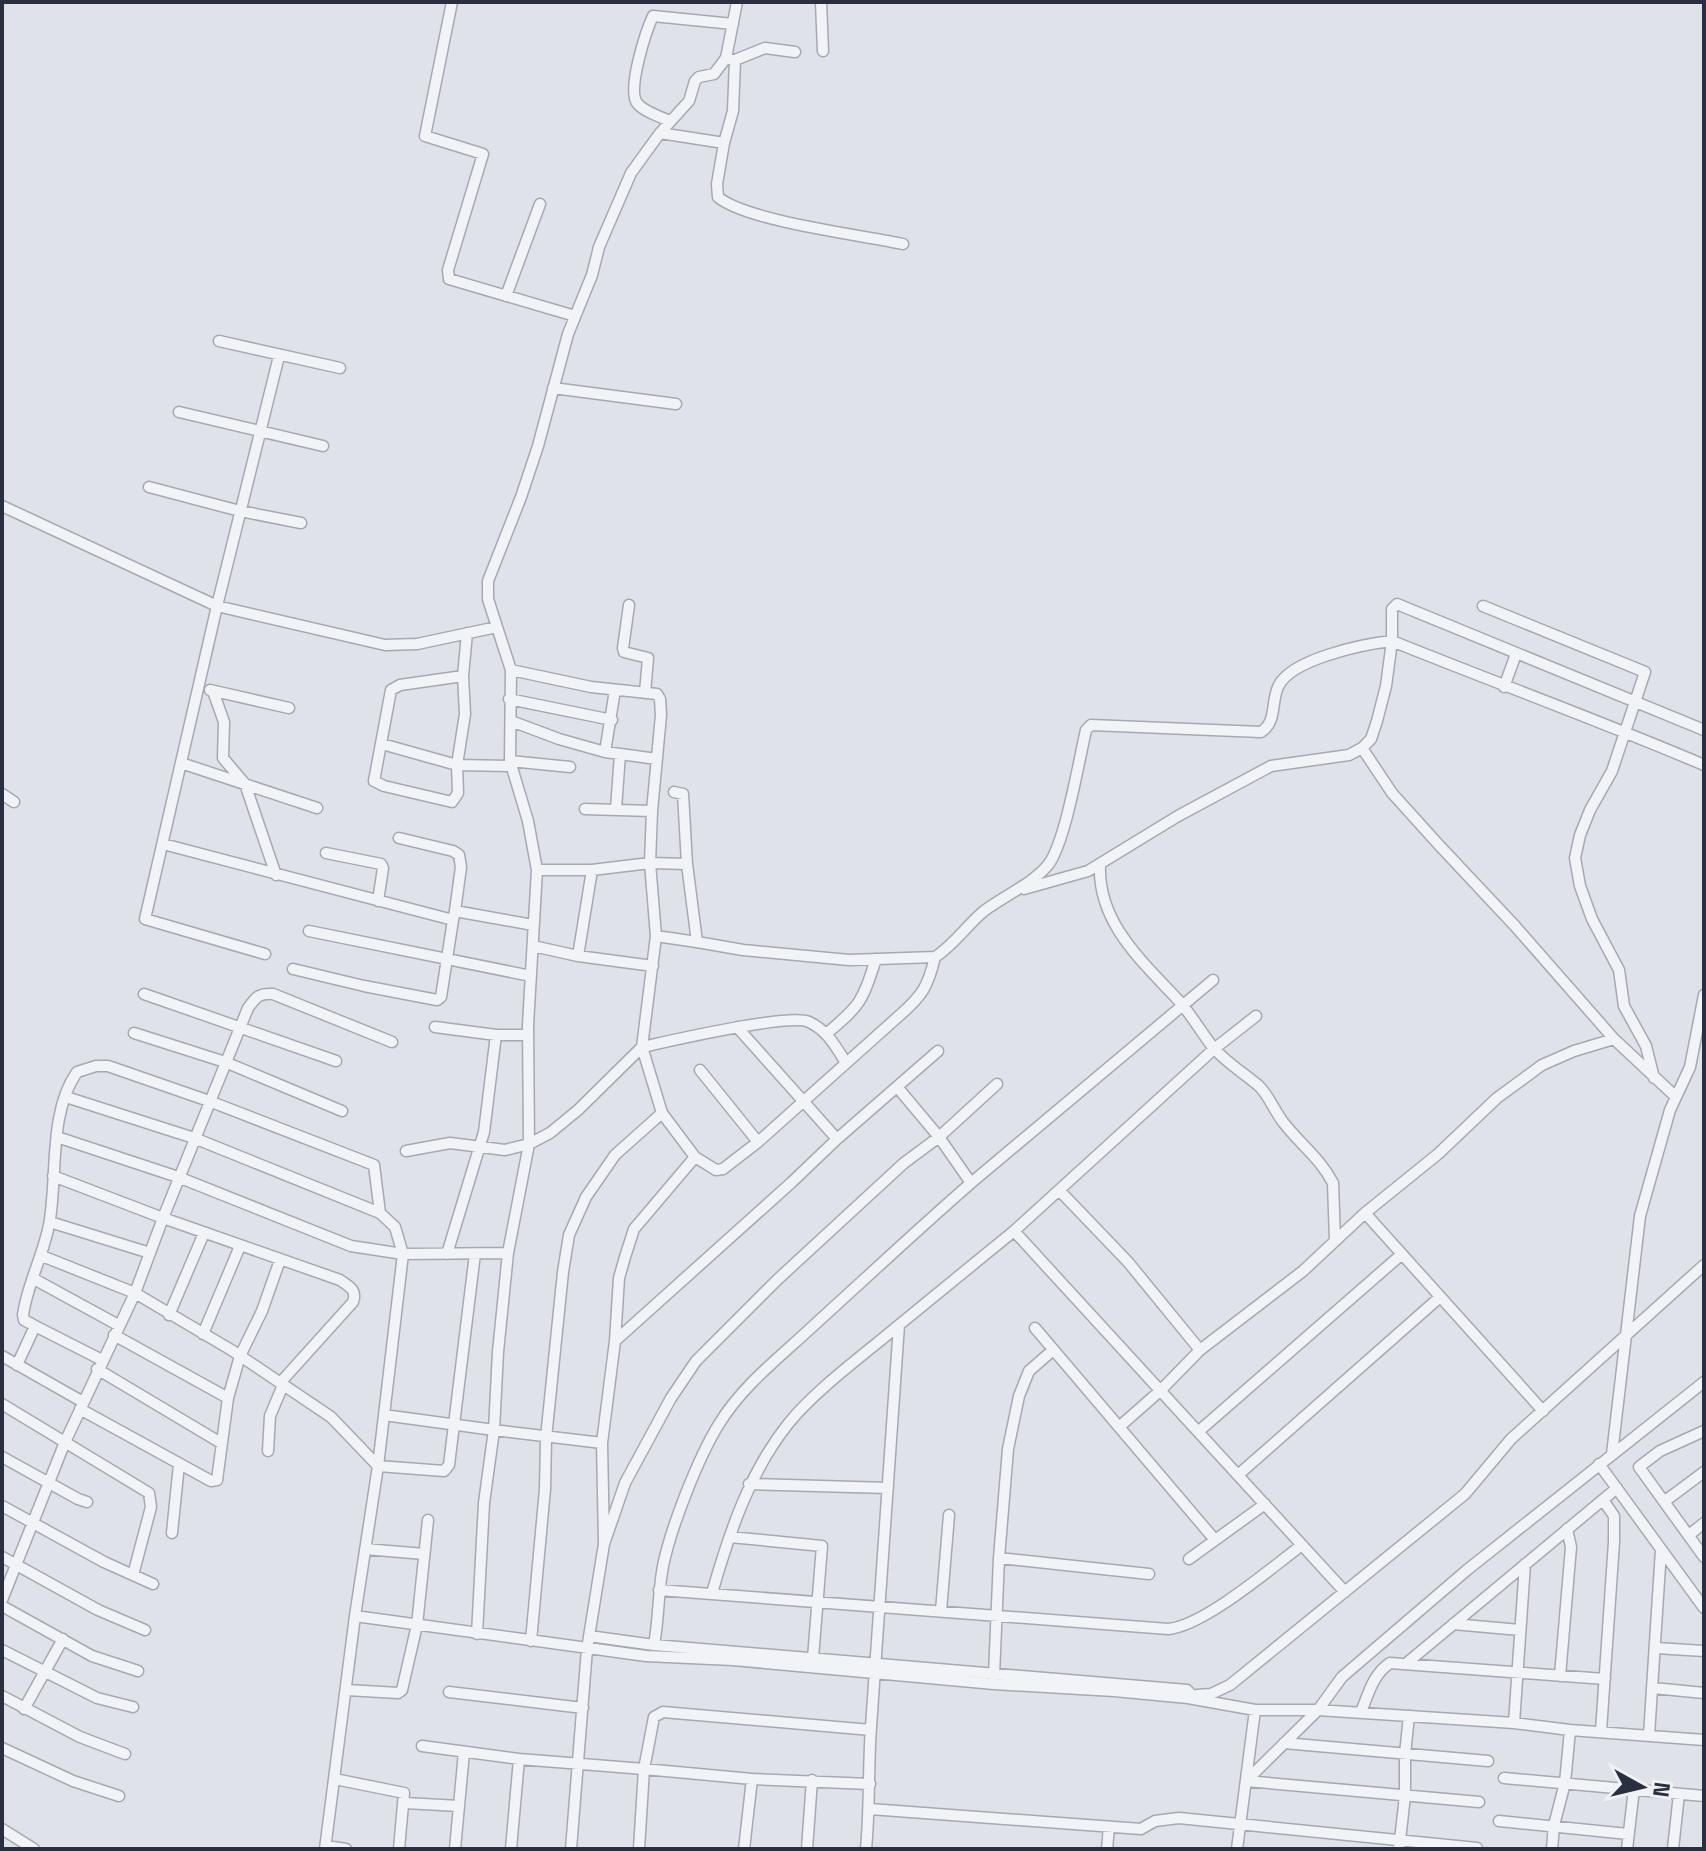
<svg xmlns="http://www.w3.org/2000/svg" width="1706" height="1851" font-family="'Space Grotesk',sans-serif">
<rect width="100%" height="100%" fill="#dfe2e8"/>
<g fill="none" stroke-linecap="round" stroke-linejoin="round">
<g stroke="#a5a9b2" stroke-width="13">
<path id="minor" d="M452,2l-27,134 58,18 -35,116 1,9 126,37
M821,2l2,49
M726,58l9,2 -2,51 -9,32 -7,41 1,13c28,24 143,38 185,47
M735,60l30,-12 30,4
M670,121c-10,-4 -27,-10 -33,-18 -10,-14 9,-72 16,-87l80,8
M660,133l64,10
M506,296l34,-92
M219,341l121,27
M553,388l123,16
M179,412l144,34
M149,487l91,24 61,12
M2,506l215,100 62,-250
M629,605l-6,43 1,4 24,6 -3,35
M1483,606l162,66 -33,99 -22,39 -10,25 -5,23 5,28 12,33 27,51 5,36 22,40 8,32
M497,627l-9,-28v-18l33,-84 17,-51 30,-112 24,-59 7,-28 32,-74 29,-40 29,-32 6,-20 4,-4 15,-3 12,-16 11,-56
M511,670l80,17 66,7 3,5 1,16 -9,96 -2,52 37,1 10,78 -41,-6
M463,676l-63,9 -9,5 -17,91 10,5 68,16 6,-9 -1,-28 8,-51 -2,-38 4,-43
M1504,687l12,-33
M210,690l79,18
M213,691l11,31 -1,36 22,26 31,91
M509,699l103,21
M511,721l48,18 46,13 52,7
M382,744l75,21 55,1
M1362,748l30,45 46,51 77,82 99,113 62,58
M605,752l10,-62
M510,761l60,6
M181,763l136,45
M674,792l9,2 4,70
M2,794l12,8
M585,809l67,2
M616,809l4,-55
M399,838l54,13 6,4 2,12 -6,44
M163,844l290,76 2,-9 78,14
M326,853l55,11 2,4 -5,33
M1100,864c-3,59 43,98 80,138 12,14 21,30 32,44 13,16 32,27 47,40 10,10 15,24 24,36 16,21 37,36 50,61l2,57
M1024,889l64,-18 90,-55 93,-50 78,-11 13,-7 9,-9 6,-18 9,-35 6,-45c104,42 209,80 312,124
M309,931l222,45
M697,942l46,8 106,10 86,-3c19,-12 32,-32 49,-46 21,-16 47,-26 64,-46 17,-21 31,-105 38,-135l5,-5 170,7c16,-10 10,-30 17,-45 12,-28 86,-43 114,-46v-32l5,-5 307,126
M533,946l45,10 75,10
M265,954l-120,-35 72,-313 168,39 32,-1 80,-17 14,43 -1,91 18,60 9,49 -9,155 1,119 -21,109 -105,1 -25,212 -23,150 -30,233
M578,956l14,-86
M293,969l71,17 73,14 4,-3 12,-77
M144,994l192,67
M435,1027l61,8h32
M737,1027l100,112
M134,1033l91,29 117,49
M826,1034c35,-29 36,-32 50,-75
M700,1070l58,72
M898,1088l41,49 58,-53
M57,1137l121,40 173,69 52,8 -8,-27 -15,-14 -186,-75 -128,-41
M406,1151l44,-8 55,7 24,-6 21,-11 28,-23 64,-63 14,-111 -6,-73 -58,7h-55
M695,1157l-33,-44 -20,-66c28,-6 147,-34 167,-25 18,8 27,25 37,41
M53,1176l110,42 85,-210c8,-11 11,-15 25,-14l119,48
M971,1183l242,-203
M1059,1190l69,72 72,88
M1365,1213l178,198
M50,1222l100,31
M1014,1231l331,361
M508,1253l-10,99 -4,78 108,13 2,101 -17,105 -16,200
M447,1254l37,-122 12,-97
M42,1256l93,37 28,-75 177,62c10,7 17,10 13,22l-73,81
M34,1279l84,46
M169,1315l35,-82
M1035,1328l180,212
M203,1334l37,-88
M114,1335l114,63
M615,1341l177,-159 45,-43 101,-88
M2,1356l81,46
M102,1360l-67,-34 -11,-6 -1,-5c4,-30 20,-59 26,-90 9,-47 -1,-112 28,-153l19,-6h12l101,35 165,64 6,48
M17,1365l18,-39
M97,1369l124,74
M2,1404l147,89 2,14 -18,68
M80,1409l131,72 6,-1 11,-82 12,-42 22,-45 18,-51
M384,1415l110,15 -10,73 -7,131
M1119,1427l42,-37 39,-40 103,-79 62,-58 73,-59 59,-56 45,-33 32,-14 40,-12
M1199,1431l203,-177
M1704,1431l-44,20 -21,16 65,90
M602,1443l13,-102 4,-63 6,-21 9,-28 61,-72 21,13 7,-1 35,-27 142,-127c23,-20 28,-29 35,-58
M268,1451l2,-35 13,-31
M1612,1454l28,-238 30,-106 20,-43 14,-72
M2,1457l76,42 9,3
M1599,1464l105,144
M1238,1475l202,-178
M749,1484l139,4
M1665,1501l39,-29
M2,1506l102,56 49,22
M172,1533l7,-69
M1689,1535l15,-12
M730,1537l92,9 -9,112
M604,1544l21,-61 46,-85 25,-37 81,-81 127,-117 35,-26 32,46c-54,47 -106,96 -159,144 -32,30 -70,59 -93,97 -21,34 -48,103 -56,142 -5,26 -4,52 -9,79
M365,1549l59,5
M2,1557l96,53 47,20
M999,1558l150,16
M1189,1559l76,-55
M659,1590l509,39c36,-3 103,-61 134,-84
M712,1593c17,-59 37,-120 76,-169 27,-34 77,-70 111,-99
M2,1600l63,-158 70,-149 98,58 98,66 47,49 66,5 5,-6 26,-211
M2,1606l90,50 46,15
M941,1611l8,-96
M355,1616l291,40 87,4 261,24 120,7 74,7 67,12h63l196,13 56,7
M1453,1624l67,6
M589,1636l65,9 533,45 3,3 -2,5
M531,1641l14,-152 1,-51 17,-166 6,-37 17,-38 29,-42 47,-42
M1656,1648l48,3
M2,1650l95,48 36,9
M1408,1662l209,-174
M994,1675l5,-117 9,-109 11,-53 10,-25 24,-21
M1560,1676l11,-129 -4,-18
M1653,1688l51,5
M347,1690l51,3 4,-3 15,-65 11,-105
M449,1692l134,16
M1197,1695l14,-1 19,-9 235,-191 46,-55 193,-174
M2,1696l78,41 45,17
M24,1709l39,-70
M1361,1712c7,-17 12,-38 29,-49l215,16
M1514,1723l11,-159
M1601,1731l13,-189v-26l-11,-16
M1649,1735l12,-185
M1284,1743l204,18
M422,1746l97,13 125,10 10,-52 9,-5 208,18
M2,1748l71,33 46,15
M1504,1778l200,18
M335,1779l69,14 -5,56
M1246,1781l72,-71 24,-33 125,-107 237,-188
M1246,1781l233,21
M405,1803l54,3
M870,1809l271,20 14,-8 24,-3 298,30
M1499,1821l129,13
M2,1829l32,20
M326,1846l20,3
M455,1849l9,-97
M511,1849l8,-90
M639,1849l5,-80 108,10 118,5
M744,1849l8,-70
M807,1849l5,-69
M866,1849c4,-41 2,-81 5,-122 10,-134 19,-268 28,-402l115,-94 200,-182 42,-33
M1107,1849l2,-22
M1237,1849l18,-139
M1399,1849l6,-53v-42l4,-38
M1552,1849l2,-24 11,-42 5,-53 134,10
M1627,1849l7,-60
M1673,1849l6,-55"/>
</g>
<use href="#minor" stroke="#f2f3f6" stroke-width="10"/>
</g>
<rect width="1706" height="1851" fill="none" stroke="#292f3e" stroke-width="8"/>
<g transform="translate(1642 1787) rotate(98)" stroke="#eff1f5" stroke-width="6" paint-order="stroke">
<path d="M0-6L14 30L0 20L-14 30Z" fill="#292f3e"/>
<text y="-12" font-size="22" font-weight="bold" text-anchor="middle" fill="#292f3e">N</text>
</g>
</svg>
